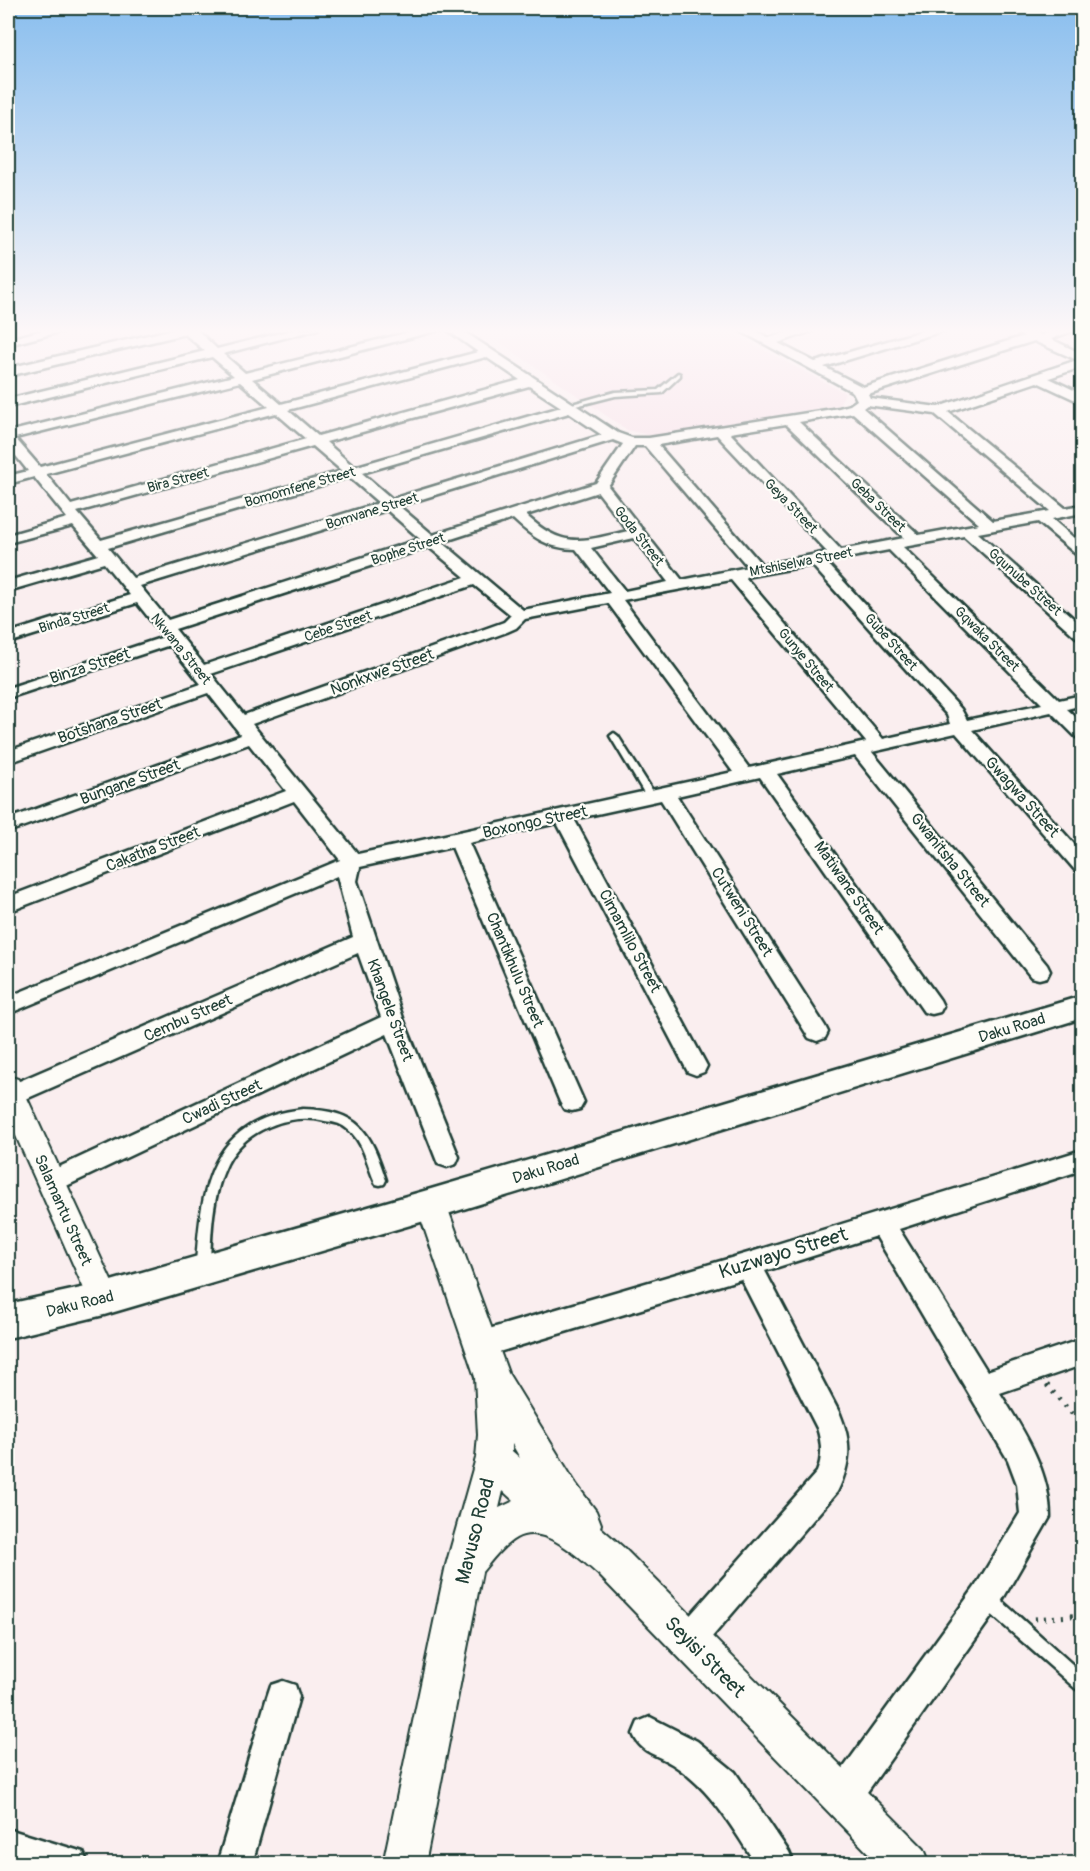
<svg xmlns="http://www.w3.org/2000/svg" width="1090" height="1871" font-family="Pangolin,sans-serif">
<rect width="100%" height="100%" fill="#faeeef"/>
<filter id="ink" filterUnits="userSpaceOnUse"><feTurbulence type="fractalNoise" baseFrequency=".0167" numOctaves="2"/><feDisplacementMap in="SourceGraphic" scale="12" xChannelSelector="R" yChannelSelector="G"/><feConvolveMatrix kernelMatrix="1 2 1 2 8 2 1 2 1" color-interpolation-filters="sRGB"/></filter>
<g filter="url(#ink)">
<path fill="#f6dee6" d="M540,329h184l121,64 -6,12 -187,31 -25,-6 -129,-89z"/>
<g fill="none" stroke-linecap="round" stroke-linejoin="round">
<g stroke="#1f3d34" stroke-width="5">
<path id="service" d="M678,373l2,1v2l-18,17 -47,3 -47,12 -3,-2 50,-14 43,-2z
M614,733l4,3 38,60 -2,2 -3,1 -5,-3 -36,-60z
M303,1109c56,2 67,21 83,71l-2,4 -4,1 -4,-1c-10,-20 -11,-42 -30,-56 -6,-5 -14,-6 -21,-7 -36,-9 -81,9 -98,43 -15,31 -16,69 -17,103l-2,4 -5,2 -5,-2 -2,-4c5,-80 13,-147 107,-158z
M988,1592l6,2 88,79v18l-6,-2 -94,-83 -2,-6 2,-6z"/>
</g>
<g stroke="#1f3d34" stroke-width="5">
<path id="minor" d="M48,329h23l-63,16v-6z
M174,329h22l21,20 79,-20h22l-95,25 22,19 177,-44h21l-191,50 29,25 197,-52 -32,-23h14l158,104 14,5h17l190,-30 11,-3 7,-5 -4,-8 -116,-63h15l17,9 29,-9h20l-40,14 37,19 114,-33h20l-125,38 39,20 161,-51 -6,-3 -1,-4h11l13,6 18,-6h19l-27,10 31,15v13l-33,11 33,16v9l-45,-21 -89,30 117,96 17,-3v8l-30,6 30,26v11l-5,-1 -39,-33 -60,11 104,93v13l-6,-2 -112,-101 -61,11 156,153 23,-5v10l-15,4 15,14v15l-6,-1 -25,-25 -79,18 110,123v19l-7,-2 -119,-137 -84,19 175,213 3,6 -3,6 -8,2 -8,-2 -176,-221 -78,18 163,226 3,6 -3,6 -8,2 -8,-2 -164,-235 -83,19 148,230 3,6 -3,6 -8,3 -8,-3 -148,-238 -87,19 133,247 -3,6 -8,3 -8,-3 -131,-249 -88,20 115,259 -4,7 -8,2 -8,-2 -4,-7 -108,-255 -92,20 -3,14 47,140 55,136 -3,7 -9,3 -9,-3 -51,-130 -327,155 -9,4 -9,-4 -3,-7 3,-7 339,-158 -23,-64 -339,149 -11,1v-17l345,-149 -16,-61 -329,138v-17l332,-137 -46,-59 -286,111v-15l278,-106 -37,-47 -241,88v-13l233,-84 -33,-42 -200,70v-12l193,-67 -31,-39 -162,53v-10l156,-51 -27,-34 -129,40v-10l122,-38 -26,-32 -96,28v-10l90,-26 -25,-29 -65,17v-8l59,-17 -33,-41 -26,7v-8l20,-5 -20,-25v-14l226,-56 -22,-19 -204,50v-8l197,-48 -20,-17 -177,42v-8zM1034,341l43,19 -139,47 -68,-9 -2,-4zM486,357l34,23 -202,56 -30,-26zM240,382l29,25 -229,60 -25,-29zM529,386l32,21 -207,60 -28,-25zM867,405l68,9 115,97 -57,10 -130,-113zM276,413l30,26 -235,66 -25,-31zM569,413l33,22 -210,64 -30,-26zM853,413l126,111 -60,11 -120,-113zM786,424l118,114 -63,12 -111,-117zM717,435l110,117 -65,13 -104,-120zM613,440l10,4 -27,39 -163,52 -34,-29zM313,446l29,25 -241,69 -24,-28zM635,446h10l103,121 -66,13 -74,-94zM349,477l30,26 -246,75 -25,-30zM598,492l30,39c-45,10 -65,19 -102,-16zM387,510l33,29 -252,81 -28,-34zM513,519c19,18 36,30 63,30l34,44 -87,17 -81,-68zM634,538l34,44 -43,9 -34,-43zM429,547l36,30 -261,88 -29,-36zM889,550l153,154 -75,16 -6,-11 -135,-147zM812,565l135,150 3,9 -67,15 -138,-162zM731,580l135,162 -117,26 -126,-168zM474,585l37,30 -7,7 -260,93 -33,-41zM608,603l125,169 -375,82 -106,-130 255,-92 9,-4 9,-9z
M1082,1150v20l-183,59 88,142 95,-32v26l-82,28c24,38 50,78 50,124l-53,92 -142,200 -12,5 -12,-5 -5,-12 5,-12 144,-198 45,-74 -3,-29 -9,-24 -132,-224 -111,35 75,143c12,29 11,50 -3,78l-138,160 -11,5 -11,-5 -5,-11 5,-11 140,-158c6,-15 5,-29 0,-44l-76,-149 -259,78 -10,-4 -4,-9 4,-9 10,-4 266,-78z
M283,1681l12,4 4,12 -47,167h-35l50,-167 4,-12z
M650,1717l47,24 38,31 54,80 5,12h-38c-25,-38 -45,-75 -84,-100 -16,-10 -31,-11 -39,-30l5,-12z
M8,1829l75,23 5,12 -80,-1z"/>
</g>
<g stroke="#1f3d34" stroke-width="4">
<path id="tertiary" d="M8,1076l10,3 4,8 93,202 5,10 -5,10 -11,5 -11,-5 -85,-191z
M431,1191l11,4 4,9 62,169 68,111 20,27 5,13 -1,3 24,21 300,301 6,15h-51l-281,-290c-19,-16 -54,-52 -82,-36 -14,8 -24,22 -34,34l-57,292h-42l63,-299 30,-107 2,-23 -3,-58 -59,-173 4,-9zM512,1444l8,14 -8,-7zM503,1491l11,10 -15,7z"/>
</g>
<g stroke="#1f3d34" stroke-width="5">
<path id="secondary" d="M1082,996v22l-651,201 -327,96 -96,23v-34l96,-21 327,-94z"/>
</g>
<path stroke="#1f3d34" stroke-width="5" stroke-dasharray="2 7" stroke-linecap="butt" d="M1047,1385l35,40
M1035,1619l47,-4"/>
<use href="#service" fill="#fdfcf7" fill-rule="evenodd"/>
<use href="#minor" fill="#fdfcf7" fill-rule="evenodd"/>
<use href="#tertiary" fill="#fdfcf7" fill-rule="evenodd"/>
<use href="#secondary" fill="#fdfcf7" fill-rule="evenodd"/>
</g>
</g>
<linearGradient id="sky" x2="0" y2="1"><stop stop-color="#89beee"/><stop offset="0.56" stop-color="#fdf7f8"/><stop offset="1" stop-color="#fdf7f8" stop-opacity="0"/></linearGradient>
<rect width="1090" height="591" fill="url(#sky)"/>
<g text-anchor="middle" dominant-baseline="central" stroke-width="4.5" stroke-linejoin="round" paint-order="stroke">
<g font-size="14" fill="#1f3d34" stroke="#fdfcf7">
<text transform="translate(178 480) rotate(-15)">Bira Street</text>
<text transform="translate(300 487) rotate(-16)">Bomomfene Street</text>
<text transform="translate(878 505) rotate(44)">Geba Street</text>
<text transform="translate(791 506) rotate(46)">Geya Street</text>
<text transform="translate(372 511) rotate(-17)">Bomvane Street</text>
<text transform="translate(639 536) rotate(52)">Goda Street</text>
<text transform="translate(408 549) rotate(-18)">Bophe Street</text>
<text transform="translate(801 562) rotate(-11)">Mtshiselwa Street</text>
<text transform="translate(1025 582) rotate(42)">Gqunube Street</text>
<text transform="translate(74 618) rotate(-17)">Binda Street</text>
<text transform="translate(338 626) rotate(-19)">Cebe Street</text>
<text transform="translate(987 639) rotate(45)">Gqwaka Street</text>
<text transform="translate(891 642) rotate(48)">Gube Street</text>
<text transform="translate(181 649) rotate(51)">Nkwana Street</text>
<text transform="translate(806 660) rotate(50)">Gunye Street</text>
</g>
<g font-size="16" fill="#1f3d34" stroke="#fdfcf7">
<text transform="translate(90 666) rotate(-18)">Binza Street</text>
<text transform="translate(382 672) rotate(-20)">Nonkxwe Street</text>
<text transform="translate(110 721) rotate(-19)">Botshana Street</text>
<text transform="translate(130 782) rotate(-20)">Bungane Street</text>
<text transform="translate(1022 797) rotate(48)">Gwagwa Street</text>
<text transform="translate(535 822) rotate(-12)">Boxongo Street</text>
<text transform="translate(153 849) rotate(-21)">Cakatha Street</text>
<text transform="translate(950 860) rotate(51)">Gwanitsha Street</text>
<text transform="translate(849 888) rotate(55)">Matiwane Street</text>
<text transform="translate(742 912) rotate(58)">Cutweni Street</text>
<text transform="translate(630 941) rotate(62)">Cimamlilo Street</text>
<text transform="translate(515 970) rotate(67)">Chantikhulu Street</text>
<text transform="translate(390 1010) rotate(70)">Khangele Street</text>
<text transform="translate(188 1018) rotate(-24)">Cembu Street</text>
<text transform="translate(1012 1028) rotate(-17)">Daku Road</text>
<text transform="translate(222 1102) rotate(-25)">Cwadi Street</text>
<text transform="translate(546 1169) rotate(-17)">Daku Road</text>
<text transform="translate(63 1210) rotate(66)">Salamantu Street</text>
<text transform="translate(80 1304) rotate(-14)">Daku Road</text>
</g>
<g font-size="20" fill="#1f3d34" stroke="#fdfcf7">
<text transform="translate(783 1253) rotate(-17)">Kuzwayo Street</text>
<text transform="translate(475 1531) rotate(-76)">Mavuso Road</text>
<text transform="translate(705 1657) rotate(45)">Seyisi Street</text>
</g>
</g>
<rect width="1090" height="1871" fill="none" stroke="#fdfcf7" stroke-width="30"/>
<rect x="15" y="15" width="1060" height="1841" fill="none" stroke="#1f3d34" stroke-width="2" filter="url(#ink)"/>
</svg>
